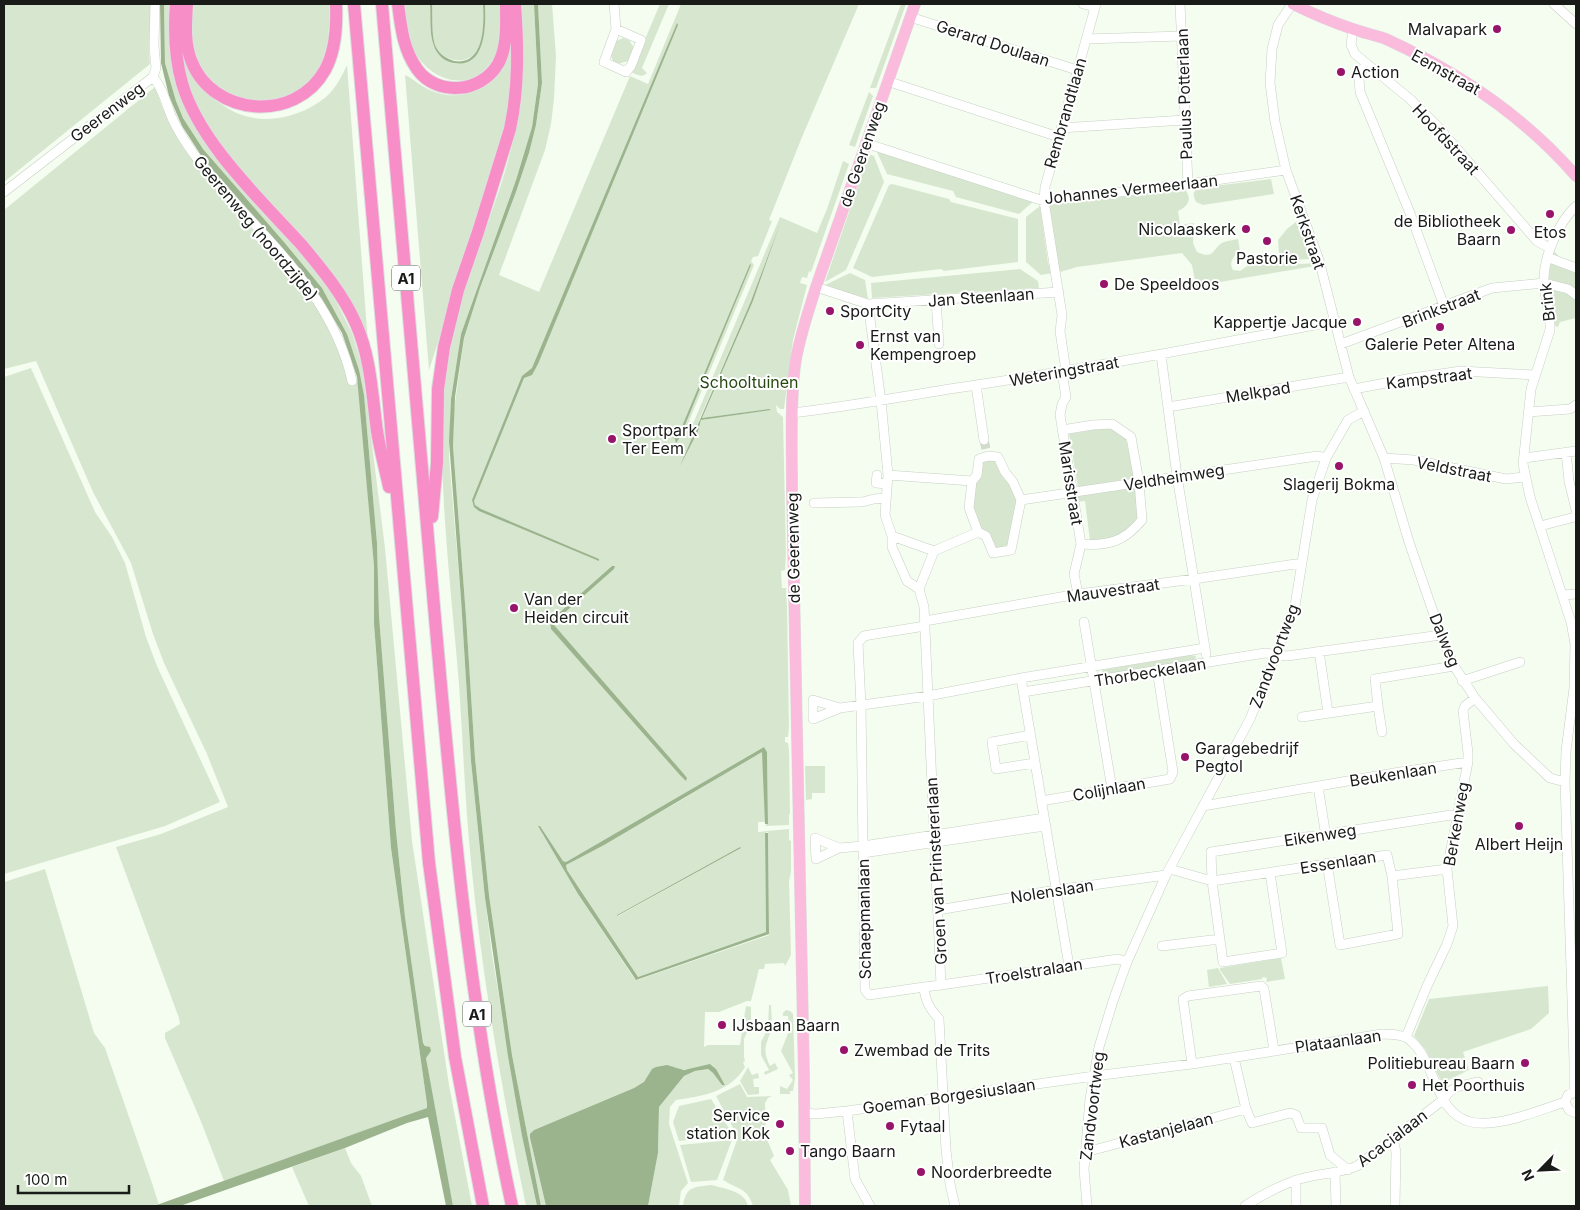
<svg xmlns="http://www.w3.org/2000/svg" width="1580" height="1210" font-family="Inter,sans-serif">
<rect width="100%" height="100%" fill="#f4fdf0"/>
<path fill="#d7e7cf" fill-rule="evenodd" d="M4,4h147l-2,45 1,15 -146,118z
M164,4h7l10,91 151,198 20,40 10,32 23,183 27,293 37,244 23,121h-19l-18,-91 -9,-57v-11l-3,-4 -18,-126 -9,-86 -17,-215 -2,-73 -13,-148 -17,-61 -25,-46 -38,-46 -81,-93 -20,-31 -7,-17 -11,-38z
M194,4h135c1,24 0,53 -16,73 -36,43 -109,24 -119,-31 -3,-14 -1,-29 0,-42z
M405,4h25c1,13 -1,30 4,42 3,8 9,11 17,14 34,14 35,-35 34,-56h15c1,17 2,36 -6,53 -20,38 -64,26 -81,-8 -6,-14 -7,-30 -8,-45z
M432,4h51c1,21 3,61 -29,56 -7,-1 -15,-6 -18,-13 -5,-10 -3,-32 -4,-43z
M511,4v103l-35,119 -47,144 -24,-295c7,3 12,8 19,12 25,14 44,9 66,-5z
M520,4h14l4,80 -6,43 -16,53 -55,154 -10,65 -2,58 12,142 10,162 14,137 7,56 30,182 15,70h-11c-24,-114 -44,-229 -55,-344 -6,-59 -8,-119 -12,-178 -8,-97 -21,-196 -16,-293 6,-92 54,-171 72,-259 9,-43 9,-85 5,-128z
M538,4h14l4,52 -2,43 -3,25 -6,26 -46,125 40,17 91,-216 18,8 33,-80h178l-57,133 -33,83 3,1 -14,35 -5,1 -2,4 3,4 -65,156 4,2 2,-4 85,-202 37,16 10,-24 16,-48 6,3 -38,108 -2,-1 -2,7 -5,-1 -2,6 7,2 -14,55 -9,69h-4l-4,-4 1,7 6,5 3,136 -1,17 -4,1 1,17h4l1,19 2,119 -1,11h-3v5l3,1 1,7 1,64h-1v11l-24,1 3,-4 -1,-70 -3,-5 -198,115 -3,-1 -23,-35h-2l40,68 56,84 3,2 132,-45 -1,-103 -3,1 1,99 -128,45 -71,-107 -1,-5 112,-63 83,-50 3,1 1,69h-7v10l31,-3v11l2,1v31l-2,9 2,74 -6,11 -1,-3 -19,1 -1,5h-5l-8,32h-4l-28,11h-14l-1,35 4,-2h32l6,-39 5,1v16l-7,16v18l1,4 -2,1 2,5c-15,25 -42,29 -69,33l-6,7 -1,17 19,59 -7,8 -2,15h-31l10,-53 1,-46 25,-31 11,-5 13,-2 5,4 9,12 3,-1 -13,-19c-12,1 -28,8 -37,2l-41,21 -100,42 -4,8 16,68h-5l-29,-151 -23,-160 -14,-137 -9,-142 -13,-170 1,-36 10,-72 16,-50 36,-96 13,-39 7,-28 6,-42zM781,221l-28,80 -51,117 69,-9 -69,11 -4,5 1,-5 52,-119zM740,847l1,1 -123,68 -1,-1z
M660,4h9l-27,64 5,5c-5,5 -10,2 -16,-1z
M901,4h5l-30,84h-6z
M183,15c5,17 10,35 16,52 2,7 3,16 6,22 5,9 16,15 24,20 30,18 70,10 97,-12 10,-9 16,-21 21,-32l21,278 -9,-23 -144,-181c-16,-25 -31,-55 -34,-84 -1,-13 2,-27 2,-40z
M623,38l6,2 5,8 -6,13 -10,3 -5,-2 -2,-7 5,-14z
M155,87l8,22 12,21 137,168 18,27 21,57h7l16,184v58l17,224 36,256v4l-23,8 -180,65 -24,-62 -35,-81v-5l15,-9 -1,-6 -63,-171 45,-13 67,-27 -21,-53 -43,-91 -11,-29 -22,-71 -38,-71 -57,-131 -32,8v-159z
M869,92l4,4 -18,51 -6,-2z
M876,150l159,50 -16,14 -63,-17 -3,-6 -66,-17z
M869,154l5,2 10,26 -38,88 -21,12z
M1271,179l3,15 -71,11 -7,-3c-3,-7 -4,-9 2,-14z
M892,184l57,15 2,3 67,17v43l-74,9 -3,-2 -69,8 -19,-9 36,-83z
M1185,189c7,10 4,17 -7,22l2,14 14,-2 -1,20 4,9c18,8 15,-3 25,-9 4,-2 11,-3 16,-4l2,12c-6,5 -12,11 -7,19l7,1 10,-7 17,1 10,-3 25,2 11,-1 2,3 -119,20 -4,-21 -10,-12 -105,14 -17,5 -4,-10 -7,-57z
M1040,206l8,57 4,10 -11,2 -15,-13v-45z
M1297,221l15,38 -28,1 -5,-5 -1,-15 9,-11z
M1554,251l8,9 14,5v53l-16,4 -2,5 -5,-2c-3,-25 -8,-50 1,-74z
M1020,269l18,12 1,7 -167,10 -1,-15z
M850,273l15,7 3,19h-5l-38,-14z
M31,368l64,144 17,25 13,26 21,74 11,29 63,136 -55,24 -161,48v-497z
M1110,427l16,11 8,41 -56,8 -9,-53z
M996,459l22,40 -9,49 -13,2 -15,-20 -9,-20 1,-24 5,-5 3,-19z
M1134,485l4,3v34l-20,15 -28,4 -5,-40 -8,1v-8z
M1191,655l5,1 -1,6 -92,14 -1,-6z
M805,766h20v27h-13v6l-6,1z
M45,869l49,164 11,15 47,135 7,22 -5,1h-150v-324z
M1281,958l4,21 -19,3 1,-4 -4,-1 -1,2 -32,5 -10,-14v-2z
M1218,968l9,16 -18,3 -2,-17z
M1548,986l1,27 -18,16 -68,23 6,18 -27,13 -17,-34 -11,-13 15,-37z
M769,1005h2c0,8 2,18 0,25 -5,16 -9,19 -1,36l5,-3 3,6 -13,6 -1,-3 5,-2 -8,-15v-13l7,-14z
M786,1010l4,1 3,3 2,64 -2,13h-3v3h-10v-8l7,3 6,-9 -4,-5 4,-2 -12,-22 8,-20 -1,-15h-5v-3z
M748,1067l4,8 6,-2 1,5 -6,1 1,8h5v7l-11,1 -8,-14z
M740,1084l7,13 25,-1 -4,2 -3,5 1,34 8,19 -4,4 18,30 3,16h-38c-5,-18 -16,-17 -30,-26l15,-43 -22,-41z
M711,1099l22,36 -54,6 -6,-19 6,-16z
M732,1140l-15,40 -26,2 -11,-37z
M345,1148l6,15 10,13 11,30h-63l-17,-39z
M712,1185c13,4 33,6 36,21h-65c3,-20 11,-19 29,-21z"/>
<path fill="#9cb48e" d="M160,4h4l1,59 11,38 7,17 20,31 81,93 38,46 25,46 12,36 5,25 13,148 2,73 17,215 9,86 18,126 2,3 5,1 1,4 -5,7 27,148h-7l-18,-89 -21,6 -62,25 -165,58h-26l250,-90 23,-8v-4l-36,-256 -17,-224v-58l-17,-189 -15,-44 -20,-34 -30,-39 -88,-100 -22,-34 -13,-30 -8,-33z
M430,4h2c1,11 -1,33 4,43 3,7 11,12 18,14 31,5 30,-37 29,-57h2c1,23 1,68 -35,58 -7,-2 -14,-9 -16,-16 -5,-12 -3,-29 -4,-42z
M534,4h4l4,79 -6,42 -7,28 -13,39 -36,96 -16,50 -9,59 -2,49 13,170 9,142 14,137 23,160 29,151h-4l-15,-70 -14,-80 -23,-158 -14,-137 -10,-162 -12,-158 2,-42 10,-65 55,-154 16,-53 6,-43z
M677,23l1,2 -140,339 -6,11 -8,3 -50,123 1,4 6,4 118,50v2l-120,-50 -5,-4 -2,-7 50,-124 10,-8z
M781,221l-28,80 -51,117 67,-9 2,1 -70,10 -3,11 -18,35 71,-165z
M750,264l1,1 -71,172 -4,6 -1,-4 -3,-2 6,-1z
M612,566h3l-1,3 -60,53v3l129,148 4,5 -1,3 -7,-7 -128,-145 -1,-8z
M764,747l3,5 1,72h-3l-3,-72 -158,93 -38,20 1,5 71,107 128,-45 -1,-99h3l1,101 -133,46 -58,-86 -40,-68h2l23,35 3,1z
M740,847l1,1 -124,68v-1z
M710,1064l6,5 9,16h-3l-9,-12 -5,-4 -13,2 -11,5 -25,31 -1,46 -10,53h-102l-16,-68v-4l4,-4 100,-42 10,-6 8,-13 4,-2 11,-2 17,5z"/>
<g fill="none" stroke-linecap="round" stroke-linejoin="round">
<path stroke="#d3dbcf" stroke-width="9" stroke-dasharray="9 4.5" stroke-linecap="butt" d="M984,440l2,9"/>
<g stroke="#c7d0c3" stroke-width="10">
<path id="minor" d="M614,4l2,25 -12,33 22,10 5,-6 10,-26 -25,-11
M1083,4l12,3
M1180,4l8,180
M1292,4l-14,21 -6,24 -2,34 5,39 11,48 33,90 30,117 35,81 25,84 32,93 13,31 21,32 39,46 36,34 15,4
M1554,4l22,20
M910,17l167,53
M1353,29l-2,16 4,9 55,45 29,29 98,113 12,7
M1086,39l95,-3
M1366,63l-7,15 1,14 50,121 34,93
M153,77c10,11 13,27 19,41 6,13 15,27 24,39 56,73 135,129 156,224
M887,81l172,56
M1061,128l123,-8
M865,143l179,58 144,-17 98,-14
M4,192l149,-115 3,-9 -2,-22 1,-42
M1547,257l29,11
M816,287l52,17 191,-12
M936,300l3,44
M868,304l13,97 7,74 -3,40 7,21v11l15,34 12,8 5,18 17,378 -17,2c1,14 6,22 15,32l7,131 4,34 5,22
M1341,344l151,-56 52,-5 24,6 8,6
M1161,355l16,121 29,178
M1066,371l-6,-40 2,-16 -18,-114 1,-14 51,-183
M1062,372l4,25 -4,7 -2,11 21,129 -7,30 4,20
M976,385l8,55
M1354,389l58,-11 49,-7 74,4
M1168,407l181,-30
M1528,412l42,-3 6,-4
M792,413c62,-7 123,-19 184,-28 121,-18 240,-41 360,-64
M1062,430l31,-5 19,-1 19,13 8,45 3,38c-18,22 -34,26 -61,24
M1566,452l3,29 7,29
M988,456l10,1 7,15 8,10 8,18 -10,50 -18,3 -7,-17 -8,-4 -9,-24 3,-27 5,-6 2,-16z
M1384,458l30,2 92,19 18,-2
M1524,458l52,-7
M877,475l-1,8 11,1
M888,475l84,6
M1021,500l296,-44 9,2
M814,503l48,-1 12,-3 12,-1
M1540,526l35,-9 1,-3
M892,536l42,15
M919,589l15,-38 44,-19
M1562,595l14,-1
M925,621l153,-27 116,-15 108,-16
M1084,622l28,167
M1319,651l9,62
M1021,678l48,288
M1462,681l58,-19
M1023,692l242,-39 22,3 154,-21
M1378,706l4,26
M840,708l-27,-8v19l27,-11 88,-12 93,-18 184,-30
M1302,717l76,-11 -3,-27 79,-13
M1030,735l-38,7 4,27 39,-6
M1318,786l8,51
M1041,801l129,-22 3,-7 -16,-102
M1203,806l197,-34 68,-10
M839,848l-24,-10 1,21 23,-11 24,-2 181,-28
M863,853l182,-27
M1327,863l13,82 58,-11 -6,-58
M1170,869l42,12 175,-26 5,21 55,-7
M1270,873l12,80 -59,9 -11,-81 -1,-29 102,-16c9,2 15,1 22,-3l116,-18 6,1
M938,910l118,-20 110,-15
M1162,946l58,-7
M941,985l177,-26 9,3
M924,987l-55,8 -4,-5 -4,-284 -3,-63 6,-7 5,-1 56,-9
M1406,1037l21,-51 20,-42 6,-18 -6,-57 21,-107v-9l-5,-42 2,-5 10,-8
M1234,1058l12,51 6,14 38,-10 6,2 5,13h21l8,27 18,15
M1192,1064l-9,-65 5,-3 73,-10 3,3 10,61
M1574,1092v-30l-9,-280 1,-31 8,-63 1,-44 -4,-22 -41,-125 -7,-33 8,-75 19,-59c1,-16 -5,-31 -6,-47 -1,-25 14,-60 32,-77
M1576,1092l-8,3 -3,7 4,8 7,3
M847,1111l8,68 15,27
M804,1113l12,1 31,-3 247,-35 98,-12 190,-30c7,0 16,0 23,3 3,1 6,4 9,7 22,22 22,70 57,78 28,6 68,-12 94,-20
M1393,1139l3,13 -1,54
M1086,1152l160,-43
M1335,1172l1,34
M1087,1206l-3,-37 6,-70 9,-52 14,-46 14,-39 39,-87 84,-156 45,-113 17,-106 14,-42 22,-38 16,-9
M1245,1206c17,-11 35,-21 55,-27 19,-6 39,-5 57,-13l86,-66c8,-14 20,-15 35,-18
M1296,1206v-26"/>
</g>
<g stroke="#dfdfdf" stroke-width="12">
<path id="major" d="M1293,4c20,10 39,18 60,25 11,4 22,6 33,10 72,33 138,77 190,137
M805,1206l-1,-129 -12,-589c0,-40 -2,-82 3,-123 4,-27 13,-52 21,-78l99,-283"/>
</g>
<g stroke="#dfdfdf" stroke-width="14">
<path id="highway" d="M176,4c-2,26 -1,54 6,79 17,59 77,115 118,160 21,25 43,51 56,81 15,34 16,71 21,107 3,19 8,37 12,56
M187,4c-1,18 -3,38 4,56 21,57 105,63 134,10 11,-20 12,-44 11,-66
M354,4l75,859 26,194 28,149
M382,4c15,186 33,371 48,557 19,216 36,433 82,645
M398,4c3,23 5,45 19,65 20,28 64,24 81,-5 10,-18 8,-41 8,-60
M432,517l5,-54 1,-74 6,-42 14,-57 20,-58 32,-103c9,-42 8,-83 5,-125"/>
</g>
<use href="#minor" stroke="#fff" stroke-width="9"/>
<use href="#major" stroke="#fabbdd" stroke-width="11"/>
<use href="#highway" stroke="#f78ec7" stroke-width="12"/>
</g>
<g fill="#98146a" stroke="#fff" stroke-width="2">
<circle cx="1497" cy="29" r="5"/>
<circle cx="1341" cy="72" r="5"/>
<circle cx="1550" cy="214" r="5"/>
<circle cx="1246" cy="229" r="5"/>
<circle cx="1511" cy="230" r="5"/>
<circle cx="1267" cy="241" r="5"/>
<circle cx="1104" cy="284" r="5"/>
<circle cx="830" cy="311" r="5"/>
<circle cx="1357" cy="322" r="5"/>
<circle cx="1440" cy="327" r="5"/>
<circle cx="860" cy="345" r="5"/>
<circle cx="612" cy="439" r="5"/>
<circle cx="1339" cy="466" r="5"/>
<circle cx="514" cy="608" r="5"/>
<circle cx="1185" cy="757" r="5"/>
<circle cx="1519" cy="826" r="5"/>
<circle cx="722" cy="1025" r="5"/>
<circle cx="844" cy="1050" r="5"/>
<circle cx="1525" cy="1063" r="5"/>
<circle cx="1412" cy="1085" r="5"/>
<circle cx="780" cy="1124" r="5"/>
<circle cx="890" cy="1126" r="5"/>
<circle cx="790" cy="1151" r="5"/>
<circle cx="921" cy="1172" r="5"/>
</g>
<g text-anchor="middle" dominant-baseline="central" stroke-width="4" stroke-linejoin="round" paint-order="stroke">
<g fill="#fff" stroke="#5d5f5d" stroke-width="1">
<rect x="392" y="265.5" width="28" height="25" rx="4"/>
<rect x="463" y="1001.5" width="28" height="25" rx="4"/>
</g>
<g font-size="15" font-weight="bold" fill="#181b17">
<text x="406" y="278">A1</text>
<text x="477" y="1014">A1</text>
</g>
<g font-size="16" fill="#181b17" stroke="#fff" text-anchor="start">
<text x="1487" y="29" text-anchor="end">Malvapark</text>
<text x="1351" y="72">Action</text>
<text x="1501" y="221" text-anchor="end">de Bibliotheek<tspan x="1501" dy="18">Baarn</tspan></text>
<text x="1236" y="229" text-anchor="end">Nicolaaskerk</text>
<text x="1550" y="232" text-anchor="middle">Etos</text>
<text x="1267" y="258" text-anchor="middle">Pastorie</text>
<text x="1114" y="284">De Speeldoos</text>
<text x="840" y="311">SportCity</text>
<text x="1347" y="322" text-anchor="end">Kappertje Jacque</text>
<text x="870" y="336">Ernst van<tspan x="870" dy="18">Kempengroep</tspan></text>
<text x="1440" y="344" text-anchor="middle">Galerie Peter Altena</text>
<text x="622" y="430">Sportpark<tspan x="622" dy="18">Ter Eem</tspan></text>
<text x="1339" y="484" text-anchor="middle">Slagerij Bokma</text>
<text x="524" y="599">Van der<tspan x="524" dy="18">Heiden circuit</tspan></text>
<text x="1195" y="748">Garagebedrijf<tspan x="1195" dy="18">Pegtol</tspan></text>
<text x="1519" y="844" text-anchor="middle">Albert Heijn</text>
<text x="732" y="1025">IJsbaan Baarn</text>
<text x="854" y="1050">Zwembad de Trits</text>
<text x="1515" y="1063" text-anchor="end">Politiebureau Baarn</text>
<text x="1422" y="1085">Het Poorthuis</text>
<text x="770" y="1115" text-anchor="end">Service<tspan x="770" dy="18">station Kok</tspan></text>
<text x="900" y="1126">Fytaal</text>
<text x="800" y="1151">Tango Baarn</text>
<text x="931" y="1172">Noorderbreedte</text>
</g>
<g font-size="16" fill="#181b17" stroke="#fff">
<text transform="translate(993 43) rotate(18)">Gerard Doulaan</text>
<text transform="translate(1446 72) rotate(29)">Eemstraat</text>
<text transform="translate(1184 94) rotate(-92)">Paulus Potterlaan</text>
<text transform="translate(107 112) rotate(-37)">Geerenweg</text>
<text transform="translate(1065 113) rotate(-74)">Rembrandtlaan</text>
<text transform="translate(1446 139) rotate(47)">Hoofdstraat</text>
<text transform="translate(862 154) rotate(-71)">de Geerenweg</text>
<text transform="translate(1131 189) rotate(-6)">Johannes Vermeerlaan</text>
<text transform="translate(256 228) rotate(50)">Geerenweg (noordzijde)</text>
<text transform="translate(1308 232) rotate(71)">Kerkstraat</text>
<text transform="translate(981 297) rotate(-4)">Jan Steenlaan</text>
<text transform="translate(1547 302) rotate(-96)">Brink</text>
<text transform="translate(1441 308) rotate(-21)">Brinkstraat</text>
<text transform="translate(1064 371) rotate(-10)">Weteringstraat</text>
<text transform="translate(1429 378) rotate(-7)">Kampstraat</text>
<text transform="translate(1258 392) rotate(-9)">Melkpad</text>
<text transform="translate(1454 469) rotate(11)">Veldstraat</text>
<text transform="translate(1174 477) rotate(-9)">Veldheimweg</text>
<text transform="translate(1071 483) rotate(81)">Marisstraat</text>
<text transform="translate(793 548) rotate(-91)">de Geerenweg</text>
<text transform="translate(1113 590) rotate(-8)">Mauvestraat</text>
<text transform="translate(1445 640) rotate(68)">Dalweg</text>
<text transform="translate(1274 656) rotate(-69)">Zandvoortweg</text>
<text transform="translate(1150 672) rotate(-9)">Thorbeckelaan</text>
<text transform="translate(1393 774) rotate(-9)">Beukenlaan</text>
<text transform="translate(1109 789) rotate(-10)">Colijnlaan</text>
<text transform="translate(1456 824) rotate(-80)">Berkenweg</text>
<text transform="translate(1320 835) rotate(-9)">Eikenweg</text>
<text transform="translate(1338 862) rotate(-9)">Essenlaan</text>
<text transform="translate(936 871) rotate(-93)">Groen van Prinstererlaan</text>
<text transform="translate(1052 891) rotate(-9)">Nolenslaan</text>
<text transform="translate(864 919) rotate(-91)">Schaepmanlaan</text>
<text transform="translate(1034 971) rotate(-9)">Troelstralaan</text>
<text transform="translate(1338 1041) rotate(-8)">Plataanlaan</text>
<text transform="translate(949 1096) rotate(-8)">Goeman Borgesiuslaan</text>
<text transform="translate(1092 1106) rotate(-83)">Zandvoortweg</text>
<text transform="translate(1166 1130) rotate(-15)">Kastanjelaan</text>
<text transform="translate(1392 1138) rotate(-37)">Acacialaan</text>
</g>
<g font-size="16" fill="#284811" stroke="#fff">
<text x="749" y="382">Schooltuinen</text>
</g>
</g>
<rect width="1580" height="1210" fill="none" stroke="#181b17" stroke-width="10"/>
<g transform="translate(1540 1170) rotate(246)" stroke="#ffffff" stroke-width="4" paint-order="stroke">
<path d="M0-4L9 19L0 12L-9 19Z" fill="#181b17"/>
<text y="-8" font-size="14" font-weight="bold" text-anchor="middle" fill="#181b17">N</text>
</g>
<path d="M18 1185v8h111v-8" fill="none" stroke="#181b17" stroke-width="2.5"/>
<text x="25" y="1185" font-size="15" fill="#181b17" stroke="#ffffff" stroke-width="4" paint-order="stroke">100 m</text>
</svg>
